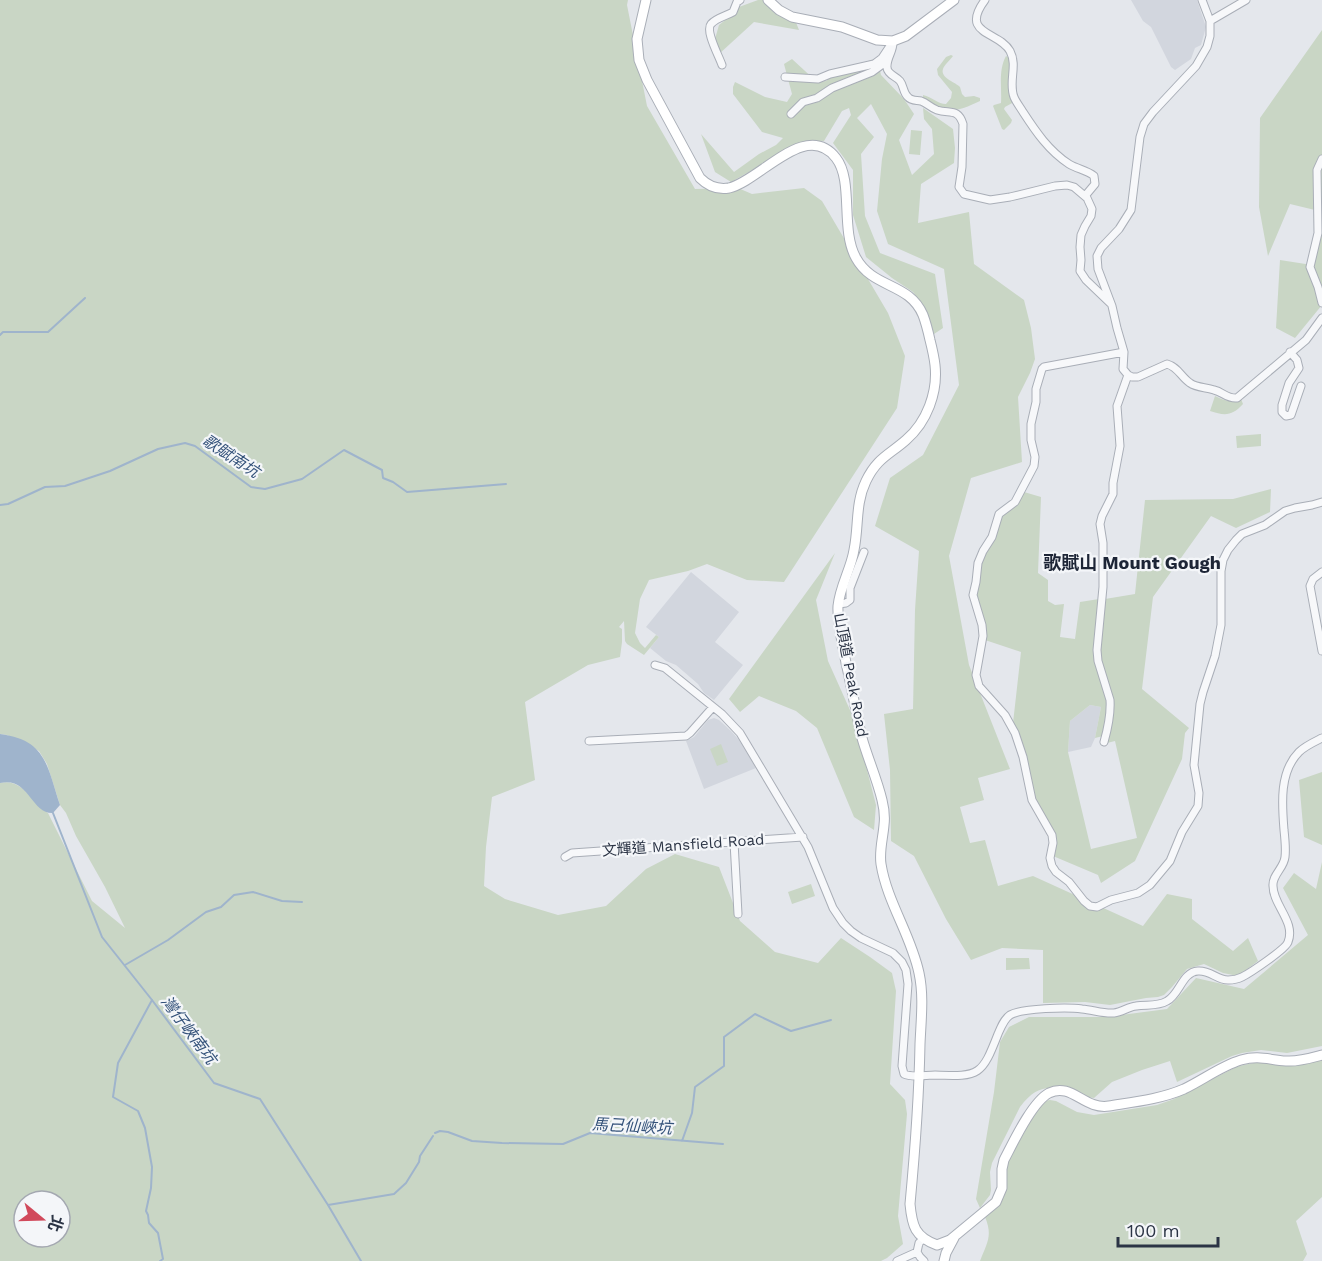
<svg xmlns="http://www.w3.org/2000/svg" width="1322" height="1261" font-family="'Work Sans','Noto Sans TC',sans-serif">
<rect width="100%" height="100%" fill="#e4e7ec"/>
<path fill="#d2d6de" d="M1131,0h66l9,27 -5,18 -6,3 -4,11 -16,11 -4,-3 -20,-40 -8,-6z
M691,572l48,40 -24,30 28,23 -29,35 -10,-7 -6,-9 -22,-19 -10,-4 -16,-13 9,-11 -13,-10z
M1090,705l11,2 -6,31 -4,9 -23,5 2,-31z
M714,718l5,2 12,11 8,9 17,28 -52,21 -18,-48 8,-4 14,-17z"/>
<path fill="#c9d6c5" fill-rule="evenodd" d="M0,0h628l-1,5 20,101 48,83 43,-1 14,6 52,-6 18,13 66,112 17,43 -8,52 -113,174 -37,-2 -40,-16 -19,7 -39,9 -9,19 -5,34 5,10 5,5 11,-13 3,2 -15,18 -17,-11 -2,-3 -1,-20 -5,6 3,2v13l-2,15 -32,8 -63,37 10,78 -43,17 -6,50 -2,39 21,13 53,16 48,-9 40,-37 29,-15 44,13 21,54 35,31 43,11 23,-25 29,19 22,16 4,18 -6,93 15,16 2,14 -9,102 5,28 -16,14 -6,3h-881v-478c23,-5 31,19 48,30l44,88 33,27 -20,-41 -29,-51 -10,-23 -6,-8 -13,-41 -8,-13 -32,-16 -7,-1zM24,1201h36v36h-36z
M758,0h8l29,20 4,10 -45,-8 -35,32 -4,-15 4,-14 14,-11 6,-7z
M1322,30v275l-27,33 -19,-10 4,-68 32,5 7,-54 -29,-7 -22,52 -9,-49 1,-89z
M951,55l2,1c-2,3 -9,9 -10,13 -3,9 12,13 17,18l2,7 3,3 9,-1 6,2v3c-25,12 -34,13 -57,-3v-3c9,2 15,9 23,9l5,-6 1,-6 -14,-17 -1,-6 9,-12z
M1006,56l6,4 2,42 -9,5 -1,2 8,11 -1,3 -7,7 -2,-1 -9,-23 1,-1 7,-2c1,-16 -3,-32 5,-47z
M877,58l4,17 23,24 10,15 -15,26 13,35 22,-21 -2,-25 -8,-10 -1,-11 30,21 2,19 -1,15 -33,21 -3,39 51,-11 5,52 50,36 7,28 4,31 -5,14 -12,24 4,65 -51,16 -22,78 20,109 41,104 -32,9 6,22 -24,7 10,36 15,-3 13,46 35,-10 110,50 24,-32 25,5v20l41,32 15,-13 10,23 -20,15 -15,-3 -19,-9 -17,5 -15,18 -8,8 -6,2 -12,1 -36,7 -25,-3 -42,1v-53l-41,-2 -31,12 -25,-41 -32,-63 -23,-15 -1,-71 -6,-56 29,-5 2,-99 4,-59 -44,-25 15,-48 33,-23 36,-70 -15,-116 -56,-25 -11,-33 5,-52 5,-25 -16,-30 -14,14 17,19 -13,17 4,62 15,37 55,21 8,54 -9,6 -8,-24 -13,-18 -21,-14 -26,-21 -13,-42v-45l-20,-27 18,-28 -2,-7 -7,3 -18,30 -22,1 -71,40 -16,-10 -14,-38 33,38 25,-18 17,-9 7,-7 -21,-6 -29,-38v-7l2,-5 30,15 22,5 5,-8 -8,-30 8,-5 25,23 9,-1 10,-9z
M911,130l11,1 -2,24 -11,-1z
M1215,396c9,4 16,8 26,3l2,5c-11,12 -18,12 -33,7z
M1261,434v12l-24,2 -1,-12z
M1271,489l-1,23 -34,16 -25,-12 -58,81 -11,92 47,39 -4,5 -3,26 -47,102 -34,22 -3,-8 -45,-19 2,-23 -19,-30 -4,-13 -7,-38 -12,-29 8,-71 -36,-12 -10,-45 5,-28 21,-52 23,-23 17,5 -3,76 10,7v21l7,4 9,-1 -4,33 15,2 5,-37 19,-3 -2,14 -3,37 14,51v6l-5,29 -8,2 6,-31 -11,-2 -20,16 -2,31 23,97 46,-11 -22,-97 -8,2 6,-25 -14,-68 6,-51 30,-5 10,-94 88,-1z
M835,553l-19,47 12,61 26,58 22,86 -2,25 -20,-13 -37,-89 -21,-17 -37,-15 -19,16 -11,-13z
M721,744l7,18 -11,4 -7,-17z
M1322,772v73l-18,-8 -5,-57z
M1322,862v184l-35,7 -26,-3 -19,3 -10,3 -55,26 -7,-21 -28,9 -30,12 -18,16c-31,-4 -49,-25 -74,9l-28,56 -2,9 1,18 -1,5 -10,13 -4,-9 18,-107 6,-50 9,-15 20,-10h77l61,-8 29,-31 48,11 64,-54 -25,-47 11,-15 22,16z
M811,884l4,12 -23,8 -4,-12z
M1006,958h23l1,11 -24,1z
M1322,1057v140l-26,24 11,33 -4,7h-323c7,-18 13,-25 5,-44l9,-8 11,-42 31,-56 8,-10 6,-1 6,1 21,11 17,3 63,-10 17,-6 62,-32c27,-8 57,-7 86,-10z"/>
<path fill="#9fb4cc" d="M0,734c47,6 47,33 60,71l-7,8c-22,1 -24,-37 -53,-30z"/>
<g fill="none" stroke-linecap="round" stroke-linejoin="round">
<path stroke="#9fb4cc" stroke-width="2" d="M0,335l3,-3h45l37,-34
M0,505l8,-1 37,-17 20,-1 45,-15 48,-22 27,-6 10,3 56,41 14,2 37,-10 42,-29 38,20 1,8 10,4 14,10 99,-8
M53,813l49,124 50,63 62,83 46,16 68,106 33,56
M125,965l43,-25 38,-28 15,-5 13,-12 19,-3 29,9 20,1
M152,1000l-34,63 -5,34 25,14 7,17 7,39 -1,21 -5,23 2,4 1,8 9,10 5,26 -3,2
M435,1133l5,-2 8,1 24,9 30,2 61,1 27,-11 133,11
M682,1141l10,-28 3,-26 29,-21v-29l31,-23 36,17 40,-11
M328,1205l66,-11 12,-11 13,-21 1,-6 13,-20"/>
<g stroke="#a9aeb7" stroke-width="9">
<path id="minor" d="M985,0c-26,35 14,31 25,51 8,15 -2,31 4,46 2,5 6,10 9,15 13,20 26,39 46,52 8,5 18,6 25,12l1,8 -10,12
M1202,0l8,21v15l-3,11 -11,19 -43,46 -9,12 -4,13 -9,73 -12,19 -18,19 -4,8 1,13 14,37 5,22 7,24 -1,17 5,6 4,2h6l29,-13c11,3 14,13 23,19 7,5 16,4 24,7 9,2 13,9 23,8l69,-58 16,-22
M1210,21l36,-21
M893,41c1,10 -7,17 -6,27 1,7 9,8 13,13 4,5 3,12 8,16 3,4 8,3 13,4 6,2 10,7 16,9 13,4 21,-2 26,14l-1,43 -3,20 5,7 26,6 20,-3 45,-11 12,-1 7,2 13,11 5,11 -1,7 -6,10 -4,9 -1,12 1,13 -1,11 6,9 24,23
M722,65c-3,-9 -17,-34 -11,-41 5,-6 15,-8 22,-12l4,-10 3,-2
M785,77l33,2 12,-5 44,-10 8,-6 10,-15
M791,114l12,-12 14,-4 15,-10 40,-16 15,-11
M1322,159l-5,11 1,63 -8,34 8,20 4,16
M1124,352l-80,15 -2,2 -6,20v13l-5,22v16l4,17 -1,9 -19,36 -16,12 -7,23 -9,14 -5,12 -2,19 -3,13 9,30 1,11 -7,39 3,11 26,29 10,18 8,24 9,43 20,35 1,8 -3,15 2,8 4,6 13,10 15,19 6,5 7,1 14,-7 27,-7 12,-8 20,-24 12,-29 16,-26 1,-13 -5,-28 6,-61 3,-12 12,-36 6,-31v-54l2,-11 5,-10 8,-10 6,-6 23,-9 20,-14 10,-3 17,-3 10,-3
M1290,352l7,8 2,8 -10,15 -7,22v7l4,4 5,-1 10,-29
M1322,572l-9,7 -3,7 12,65
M839,604l7,-1 4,-3v-12l14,-36
M655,665l10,3 57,46 18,19 68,114 25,61 10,15 8,8 10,7 32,15 9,9 4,8 2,14 -6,82 2,8c8,4 22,1 31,1 45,2 47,0 63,-41 3,-7 6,-15 12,-19 12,-7 58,-8 72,-6 11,1 22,5 32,4 8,-1 14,-6 22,-7 10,-2 21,1 31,-5 13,-7 15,-29 31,-30 12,-1 19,9 30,9 5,0 10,-1 14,-3 8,-4 44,-28 46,-35 8,-20 -15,-37 -15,-56 -1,-11 11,-18 12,-29 1,-8 0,-18 -1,-27 -2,-25 -5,-58 15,-78 6,-6 15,-10 23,-14
M589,741l97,-5 4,-3 23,-26
M1104,742c4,-14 7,-27 6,-42l-12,-39 -1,-11 6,-63v-44l-3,-19 2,-8 11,-22v-11l7,-37 -3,-40 11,-31
M734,842l4,72
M565,857l7,-4 231,-16
M923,1239l-4,4 -2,9 3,5 4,4
M897,1261l20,-9"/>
</g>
<g stroke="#a9aeb7" stroke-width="11">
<path id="secondary" d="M646,0l-9,39 2,21 8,20 53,98c8,8 17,12 29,10 31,-7 77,-69 107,-30 18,23 4,72 20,100 17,31 53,24 67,57 3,8 5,16 7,25 2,8 4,16 5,25 3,27 -8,57 -29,75 -17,15 -29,18 -40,41 -11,23 -7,45 -12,69 -3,19 -14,36 -16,56 -1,18 5,38 8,57 6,25 10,50 16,75 6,21 15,41 20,62 2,8 3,17 2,25 -1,13 -5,26 -3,39 6,38 30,71 38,109 5,23 2,47 1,71 -1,53 -5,107 -10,160 2,22 5,33 27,41
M768,0l11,10 13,7 50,10 35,13 16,1 13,-5 48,-36
M937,1245l13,-5 46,-38 6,-14v-19l2,-9c9,-17 28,-58 45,-67 23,-11 35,17 60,13 25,-4 52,-7 75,-17 19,-9 37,-23 57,-29 18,-5 28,0 45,1 12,1 25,-3 36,-6
M944,1261l2,-8 8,-15"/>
</g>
<use href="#minor" stroke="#f7f8fa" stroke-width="7"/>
<use href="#secondary" stroke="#fff" stroke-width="9"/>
</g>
<g text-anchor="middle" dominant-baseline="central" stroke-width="4.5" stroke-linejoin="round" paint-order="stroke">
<g font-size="15" fill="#2b3445" stroke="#f4f6f9">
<text transform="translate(851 675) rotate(79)">山頂道 Peak Road</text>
<text transform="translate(683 845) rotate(-4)">文輝道 Mansfield Road</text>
</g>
<g font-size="16" font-style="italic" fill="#34527a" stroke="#f4f6f9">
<text transform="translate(231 456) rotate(33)">歌賦南坑</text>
<text transform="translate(189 1030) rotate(53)">灣仔峽南坑</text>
<text transform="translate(632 1126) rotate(3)">馬己仙峽坑</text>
</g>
<g font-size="18" font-weight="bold" fill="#1d2536" stroke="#f4f6f9">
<text x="1132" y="562">歌賦山 Mount Gough</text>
</g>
</g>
<g transform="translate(42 1219) rotate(109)"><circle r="28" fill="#f4f6f9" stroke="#a4a8b1" stroke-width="1.5"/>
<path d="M0-4.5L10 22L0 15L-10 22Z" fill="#d1495b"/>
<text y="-9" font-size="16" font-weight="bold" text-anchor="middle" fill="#2b3445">北</text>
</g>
<path d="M1118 1237v9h100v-9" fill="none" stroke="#2b3445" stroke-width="3"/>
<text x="1127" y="1237" font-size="18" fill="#2b3445" stroke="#f4f6f9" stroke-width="4.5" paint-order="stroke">100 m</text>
</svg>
